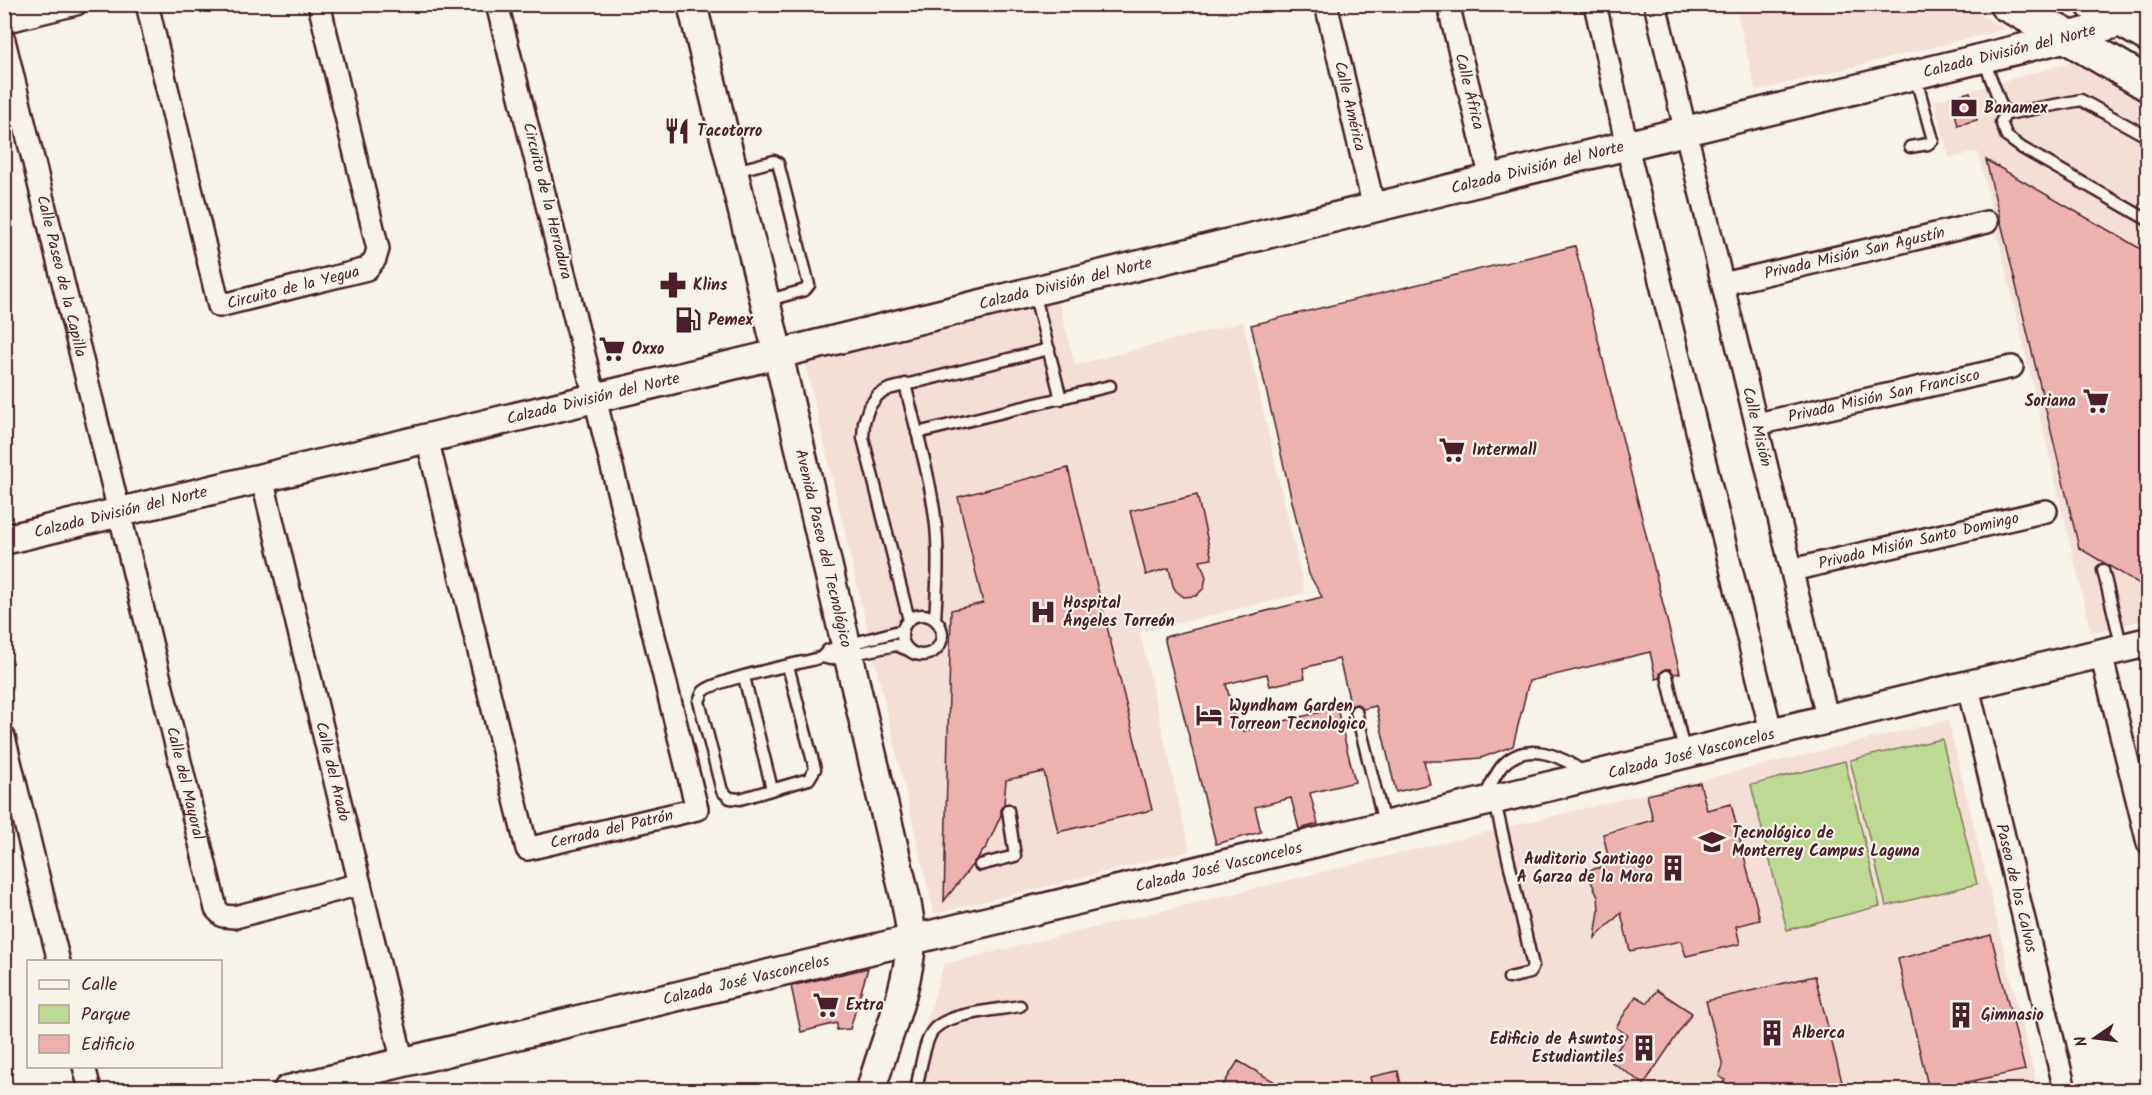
<svg xmlns="http://www.w3.org/2000/svg" width="2152" height="1095" font-family="Kalam,sans-serif">
<rect width="100%" height="100%" fill="#f7f3e8"/>
<filter id="ink" filterUnits="userSpaceOnUse"><feTurbulence type="fractalNoise" baseFrequency=".0167" numOctaves="2"/><feDisplacementMap in="SourceGraphic" scale="12" xChannelSelector="R" yChannelSelector="G"/><feConvolveMatrix kernelMatrix="1 2 1 2 8 2 1 2 1" color-interpolation-filters="sRGB"/></filter>
<g filter="url(#ink)">
<path fill="#f4dfd7" d="M1735,5h227l44,24 -250,62z
M2076,61l71,41v517l-56,14 -113,-481 -29,6 -15,-57z
M1058,299l17,66 168,-43 62,271 -165,39 50,219 -256,63 -129,-552z
M1948,720l90,370h-1132l38,-126z"/>
<path fill="#beda92" stroke="#847c5e" stroke-width="1.5" d="M1942,739l35,145 -91,22 -36,-146z
M1845,761l35,145 -93,24 -36,-145z"/>
<path fill="#edb1b0" stroke="#4a1f2b" stroke-width="1.5" d="M1970,92l7,28 -19,5 -7,-28z
M1986,160l162,93v336l-69,-41z
M1575,246l105,427 -6,1 -4,-5h-5l-5,4v5l-4,1 -6,-27 -121,29 -16,65 -32,12 -35,3h-22l6,23 -34,8 -20,-86 -13,3 -6,-5 -6,2 -12,-47 -36,9 2,10 -35,8 -3,-12 -41,10 10,40 6,-1 2,8 93,-23 18,74 -45,11 8,31 -19,5 -8,-31 -36,9 6,25 -45,12 -52,-207 158,-40 -13,-23 -58,-249z
M1068,468l84,342 -94,22 -14,-60 -38,8 -2,24 -3,4v7l-14,31 -43,55 7,-291 32,-7 -25,-106z
M1197,495l15,64 -12,2 6,16 -2,11 -8,8 -12,1 -8,-6 -3,-5 -4,-18 -23,7 -16,-64z
M1700,783l7,27 24,-6 29,116 -24,6 4,18 -54,12 -5,-15 -51,10 -9,-38 -26,25 4,-28 -1,-14 -12,-25 24,-6 -7,-31 50,-14 -6,-25z
M1991,935l34,135 -96,20 -31,-131z
M868,968l-18,61 -13,1v-7l-36,9 -10,-46z
M1815,976l28,110 -17,4h-107l6,-10 -6,-4 4,-10 -17,-65z
M1657,990l35,23 -48,71 -34,-23 17,-26 -11,-8 20,-31 12,7z
M1238,1061l51,29h-69z
M1398,1071l4,19h-29l-3,-13z"/>
<g fill="none" stroke-linecap="round" stroke-linejoin="round">
<g stroke="#4a1f2b" stroke-width="15">
<path id="lane" d="M1983,58l22,57
M2148,137l-67,-37 -69,13 -7,2 -4,7 6,15 15,11 126,72
M1910,147l18,-3 5,-4 -18,-65
M735,171l39,-10 4,2 31,122 -4,5 -40,11
M1034,292l27,107
M905,384c11,47 26,94 31,142 3,31 1,62 -1,93
M917,433l193,-47
M2103,570l19,78
M902 635a20 20 0 1 1 40 0a20 20 0 1 1-40 0Z
M909,620l-46,-182 1,-16 5,-15 9,-12 11,-6 160,-40
M822,657l8,2 66,-14 12,5
M788,666l27,103 -6,10 -69,20 -10,-1 -8,-7 -23,-90c1,-1 3,-8 4,-9 8,-11 92,-28 109,-32l10,-3 6,-7 75,-20
M1667,676l18,79
M744,677l28,112
M1356,711l29,116
M1484,799c5,-11 10,-23 18,-33 24,-27 62,-10 84,9
M1495,802l38,164 -3,7 -21,5
M980,865l35,-9 -7,-46
M916,1090c3,-14 8,-47 16,-58 11,-19 67,-22 88,-26"/>
</g>
<g stroke="#4a1f2b" stroke-width="26">
<g id="street">
<path id="s1" d="M147,4l72,302 148,-37 8,-10 3,-10 -59,-245"/>
<path id="s2" d="M1326,4l48,204"/>
<path id="s3" d="M1448,4l43,175"/>
<path d="M1595,4l32,142 145,589"/>
<path id="s4" d="M1655,4l173,717"/>
<path d="M4,22l72,-18"/>
<path id="s5" d="M4,40l212,869 7,7 12,1 125,-33"/>
<path id="s6" d="M1723,284l264,-62"/>
<path id="s7" d="M1757,424l255,-57"/>
<path id="s8" d="M427,438l100,411 170,-40 -200,-805"/>
<path id="s9" d="M262,478l141,585"/>
<path id="s10" d="M1792,570l254,-59"/>
<path d="M2101,654l47,189"/>
<path id="s11" d="M1968,687l97,403"/>
<path d="M4,737l55,225"/>
<path d="M84,1066l6,24"/>
</g>
</g>
<g stroke="#4a1f2b" stroke-width="33">
<g id="secondary">
<path id="s12" d="M692,4l86,350 128,547c2,13 6,28 5,41 -3,51 -27,100 -40,148"/>
<path id="s13" d="M4,540l774,-186 1290,-317 56,-16"/>
<path id="s14" d="M288,1090c620,-150 1241,-295 1860,-448"/>
</g>
</g>
<g stroke="#4a1f2b" stroke-width="38">
<path id="primary" d="M2006,4l62,33 80,47
M2093,4l55,31"/>
</g>
<use href="#lane" stroke="#f7f3e8" stroke-width="10"/>
<use href="#street" stroke="#f7f3e8" stroke-width="21"/>
<use href="#secondary" stroke="#f7f3e8" stroke-width="28"/>
<use href="#primary" stroke="#f7f3e8" stroke-width="33"/>
</g>
</g>
<defs>
<g id="bank-bare" transform="scale(2.07)"><path d="M-6-4H6V4H-6ZM0-2.3a2.3 2.3 0 1 0 0 4.6a2.3 2.3 0 1 0 0-4.6Z" fill="#4a1f2b" stroke="#f7f3e8" stroke-width="2.5" paint-order="stroke"/></g>
<g id="restaurant-bare" transform="scale(2.07)"><path d="M-5-6h1v4h1v-4h1v4h1v-4h1v5L-1.5 .5V6h-2V.5L-5-1ZM5-6V6H3V1.5H1.5Q1.5-4 5-6Z" fill="#4a1f2b" stroke="#f7f3e8" stroke-width="2.5" paint-order="stroke"/></g>
<g id="pharmacy-bare" transform="scale(2.07)"><path d="M-2-6h4v4h4v4h-4v4h-4v-4h-4v-4h4Z" fill="#4a1f2b" stroke="#f7f3e8" stroke-width="2.5" paint-order="stroke"/></g>
<g id="fuel-bare" transform="scale(2.07)"><path d="M-5.5-6h7V0h2V4h1.3V-2.5L3-4.5l.8-.8L6-3V5H2.5V1h-1V6h-7ZM-4.2-4.7v3.2H.2V-4.7Z" fill="#4a1f2b" stroke="#f7f3e8" stroke-width="2.5" paint-order="stroke"/></g>
<g id="supermarket-bare" transform="scale(2.07)"><path d="M-6-5.5h2.5l.6 2H6L4.5 2H-2.5L-4.4-4H-6ZM-1.5 3.2a1.3 1.3 0 1 0 .1 0ZM3 3.2a1.3 1.3 0 1 0 .1 0Z" fill="#4a1f2b" stroke="#f7f3e8" stroke-width="2.5" paint-order="stroke"/></g>
<g id="hospital-bare" transform="scale(2.07)"><path d="M-5-5h3v3.5h4V-5h3V5h-3V1.5h-4V5h-3Z" fill="#4a1f2b" stroke="#f7f3e8" stroke-width="2.5" paint-order="stroke"/></g>
<g id="hotel-bare" transform="scale(2.07)"><path d="M-6-4.5h1.5V1H6V5H4.5V3h-9V5H-6ZM-4 0a1.8 1.8 0 1 1 3.6 0ZM.5 0V-2.5h3Q6-2.5 6 0Z" fill="#4a1f2b" stroke="#f7f3e8" stroke-width="2.5" paint-order="stroke"/></g>
<g id="university-bare" transform="scale(2.07)"><path d="M0-5L7-2L0 1L-7-2ZM-4 1L0 2.5L4 1V4Q0 6-4 4Z" fill="#4a1f2b" stroke="#f7f3e8" stroke-width="2.5" paint-order="stroke"/></g>
<g id="building-bare" transform="scale(2.07)"><path d="M-4-6H4V6H1V3H-1V6H-4ZM-2.5-4.3h1.7v1.8h-1.7ZM.8-4.3h1.7v1.8H.8ZM-2.5-1h1.7V.8h-1.7ZM.8-1h1.7V.8H.8Z" fill="#4a1f2b" stroke="#f7f3e8" stroke-width="2.5" paint-order="stroke"/></g>
</defs>
<g fill-rule="evenodd">
<use href="#bank-bare" x="1964" y="108"/>
<use href="#restaurant-bare" x="677" y="131"/>
<use href="#pharmacy-bare" x="673" y="285"/>
<use href="#fuel-bare" x="688" y="320"/>
<use href="#supermarket-bare" x="612" y="349"/>
<use href="#supermarket-bare" x="2096" y="401"/>
<use href="#supermarket-bare" x="1452" y="450"/>
<use href="#hospital-bare" x="1043" y="612"/>
<use href="#hotel-bare" x="1209" y="715"/>
<use href="#university-bare" x="1712" y="842"/>
<use href="#building-bare" x="1673" y="868"/>
<use href="#supermarket-bare" x="826" y="1005"/>
<use href="#building-bare" x="1961" y="1015"/>
<use href="#building-bare" x="1772" y="1033"/>
<use href="#building-bare" x="1644" y="1048"/>
</g>
<g text-anchor="middle" dominant-baseline="central" stroke-width="4.5" stroke-linejoin="round" paint-order="stroke">
<g font-size="16" fill="#4a1f2b" stroke="#f7f3e8">
<text stroke="none"><textPath href="#s13" startOffset="2064">Calzada División del Norte</textPath></text>
<text stroke="none"><textPath href="#s3" startOffset="90">Calle África</textPath></text>
<text stroke="none"><textPath href="#s2" startOffset="105">Calle América</textPath></text>
<text stroke="none"><textPath href="#s13" startOffset="1578">Calzada División del Norte</textPath></text>
<text transform="translate(547 201) rotate(76)">Circuito de la Herradura</text>
<text stroke="none"><textPath href="#s6" startOffset="135">Privada Misión San Agustín</textPath></text>
<text stroke="none"><textPath href="#s5" startOffset="243">Calle Paseo de la Capilla</textPath></text>
<text stroke="none"><textPath href="#s13" startOffset="1092">Calzada División del Norte</textPath></text>
<text stroke="none"><textPath href="#s1" startOffset="387">Circuito de la Yegua</textPath></text>
<text stroke="none"><textPath href="#s7" startOffset="130">Privada Misión San Francisco</textPath></text>
<text stroke="none"><textPath href="#s13" startOffset="606">Calzada División del Norte</textPath></text>
<text stroke="none"><textPath href="#s4" startOffset="435">Calle Misión</textPath></text>
<text stroke="none"><textPath href="#s13" startOffset="120">Calzada División del Norte</textPath></text>
<text stroke="none"><textPath href="#s10" startOffset="130">Privada Misión Santo Domingo</textPath></text>
<text stroke="none"><textPath href="#s12" startOffset="560">Avenida Paseo del Tecnológico</textPath></text>
<text stroke="none"><textPath href="#s14" startOffset="1443">Calzada José Vasconcelos</textPath></text>
<text stroke="none"><textPath href="#s9" startOffset="302">Calle del Arado</textPath></text>
<text stroke="none"><textPath href="#s5" startOffset="765">Calle del Mayoral</textPath></text>
<text stroke="none"><textPath href="#s8" startOffset="510">Cerrada del Patrón</textPath></text>
<text stroke="none"><textPath href="#s14" startOffset="957">Calzada José Vasconcelos</textPath></text>
<text stroke="none"><textPath href="#s11" startOffset="207">Paseo de los Calvos</textPath></text>
<text stroke="none"><textPath href="#s14" startOffset="471">Calzada José Vasconcelos</textPath></text>
</g>
<g font-size="16" font-weight="bold" fill="#4a1f2b" stroke="#f7f3e8" text-anchor="start">
<text x="1984" y="108">Banamex</text>
<text x="697" y="131">Tacotorro</text>
<text x="693" y="285">Klins</text>
<text x="708" y="320">Pemex</text>
<text x="632" y="349">Oxxo</text>
<text x="2076" y="401" text-anchor="end">Soriana</text>
<text x="1472" y="450">Intermall</text>
<text x="1063" y="603">Hospital<tspan x="1063" dy="18">Ángeles Torreón</tspan></text>
<text x="1229" y="706">Wyndham Garden<tspan x="1229" dy="18">Torreon Tecnologico</tspan></text>
<text x="1732" y="833">Tecnológico de<tspan x="1732" dy="18">Monterrey Campus Laguna</tspan></text>
<text x="1653" y="859" text-anchor="end">Auditorio Santiago<tspan x="1653" dy="18">A Garza de la Mora</tspan></text>
<text x="846" y="1005">Extra</text>
<text x="1981" y="1015">Gimnasio</text>
<text x="1792" y="1033">Alberca</text>
<text x="1624" y="1039" text-anchor="end">Edificio de Asuntos<tspan x="1624" dy="18">Estudiantiles</tspan></text>
</g>
</g>
<rect width="2152" height="1095" fill="none" stroke="#f7f3e8" stroke-width="24"/>
<rect x="12" y="12" width="2128" height="1071" fill="none" stroke="#4a1f2b" stroke-width="2" filter="url(#ink)"/>
<rect x="27" y="960" width="195" height="108" fill="#f7f3e8" stroke="#b29e9c" stroke-width="1.5"/>
<rect x="39" y="980" width="30" height="9" fill="#f7f3e8" stroke="#b29e9c" stroke-width="1.5"/>
<text x="81" y="990" font-size="18" fill="#4a1f2b">Calle</text>
<rect x="39" y="1005" width="30" height="18" fill="#beda92" stroke="#b29e9c" stroke-width="1.5"/>
<text x="81" y="1020" font-size="18" fill="#4a1f2b">Parque</text>
<rect x="39" y="1035" width="30" height="18" fill="#edb1b0" stroke="#b29e9c" stroke-width="1.5"/>
<text x="81" y="1050" font-size="18" fill="#4a1f2b">Edificio</text>
<g transform="translate(2095 1038) rotate(256)" stroke="#f7f3e8" stroke-width="4.5" paint-order="stroke">
<path d="M0-4.5L10 22L0 15L-10 22Z" fill="#4a1f2b"/>
<text y="-9" font-size="16" font-weight="bold" text-anchor="middle" fill="#4a1f2b">N</text>
</g>
</svg>
